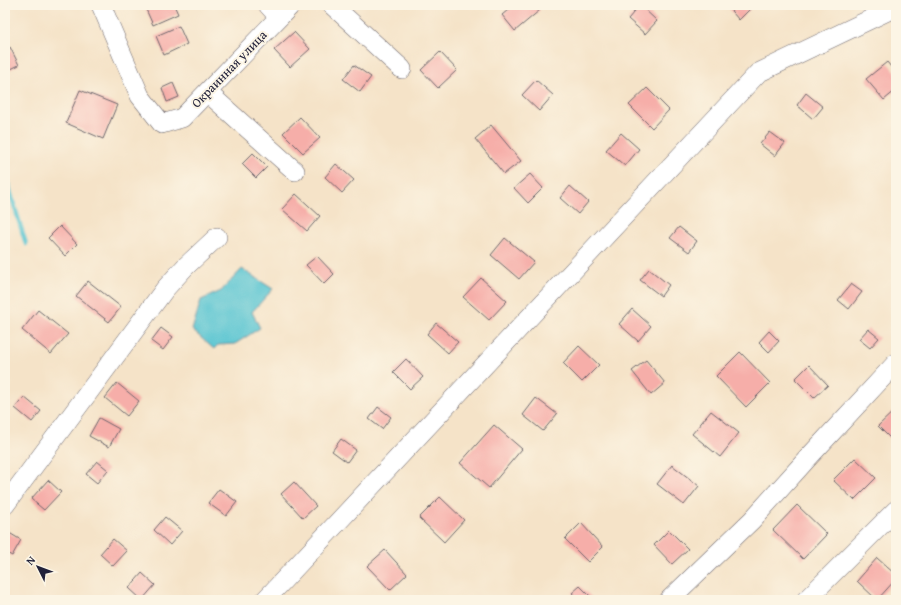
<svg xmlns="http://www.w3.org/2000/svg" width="901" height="605" font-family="'Gentium Book Plus',serif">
<rect width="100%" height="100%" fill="#fcf5e5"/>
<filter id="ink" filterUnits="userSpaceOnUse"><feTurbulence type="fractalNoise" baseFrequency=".025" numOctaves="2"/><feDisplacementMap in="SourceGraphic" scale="8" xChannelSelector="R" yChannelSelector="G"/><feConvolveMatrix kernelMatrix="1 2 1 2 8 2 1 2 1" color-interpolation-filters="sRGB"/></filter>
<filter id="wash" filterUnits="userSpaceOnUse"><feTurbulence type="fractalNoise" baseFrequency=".012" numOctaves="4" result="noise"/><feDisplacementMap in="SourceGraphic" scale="16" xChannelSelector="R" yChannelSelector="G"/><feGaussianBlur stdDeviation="0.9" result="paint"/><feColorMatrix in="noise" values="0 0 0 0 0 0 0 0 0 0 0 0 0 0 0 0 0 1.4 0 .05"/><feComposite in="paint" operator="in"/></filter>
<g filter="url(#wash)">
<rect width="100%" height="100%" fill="#f5e3c8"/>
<path fill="#59c5d2" stroke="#3e7486" d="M242,269l31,20 -21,23 8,16 -25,16 -17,1 -4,4 -22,-19 9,-30 20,-9z"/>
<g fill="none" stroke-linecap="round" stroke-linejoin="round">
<path stroke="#59c5d2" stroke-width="4.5" d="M5,175l21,69"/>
</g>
<g id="blocks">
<path fill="#f6aea9" d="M144,5h30l4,9 -25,11z
M514,5h22l4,5 -25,21 -13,-16z
M640,5l17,16 -12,13 -17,-15z
M726,5h21l3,4 -11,11z
M179,26l8,18 -23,11 -8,-19z
M294,32l16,17 -20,18 -16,-17z
M10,47l9,18 -14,7v-23z
M440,52l17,18 -19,18 -17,-18z
M887,62l9,11v17l-12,10 -18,-21z
M354,65l17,12 -11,15 -17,-13z
M536,80l17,15 -14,16 -17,-16z
M173,83l6,14 -12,5 -5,-14z
M647,88l22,22 -17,18 -23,-23z
M80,90l37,15 -14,34 -37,-16z
M806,93l17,14 -10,12 -16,-14z
M300,117l20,21 -17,15 -20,-20z
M491,125l30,36 -17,13 -29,-35z
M770,132l15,11 -10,13 -15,-12z
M621,133l18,16 -14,17 -19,-16z
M253,153l14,14 -11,11 -14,-14z
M336,164l18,16 -12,13 -17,-16z
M530,174l13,14 -15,15 -14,-15z
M570,186l18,16 -10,12 -18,-16z
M296,194l24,22 -13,15 -25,-22z
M60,226l17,18 -12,12 -17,-18z
M679,227l18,14 -8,11 -19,-14z
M505,238l29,24 -15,17 -28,-24z
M317,256l17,18 -10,10 -18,-19z
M649,269l20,16 -8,11 -21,-16z
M481,278l26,23 -18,19 -26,-23z
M88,281l33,26 -12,15 -33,-26z
M851,284l11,8 -13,17 -11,-9z
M632,309l19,17 -13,15 -19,-17z
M38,310l30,24 -17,20 -29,-24z
M436,323l22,19 -10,11 -21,-19z
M161,328l12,9 -10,13 -12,-9z
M868,329l11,9 -9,10 -11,-9z
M769,331l10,10 -10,11 -10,-10z
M579,346l20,19 -17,17 -19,-19z
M740,352l30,31 -24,24 -30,-31z
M406,359l17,18 -13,12 -17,-17z
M646,360l19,23 -14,12 -19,-24z
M809,365l19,20 -14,13 -19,-19z
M117,383l22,18 -12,15 -22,-18z
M24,397l17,14 -9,11 -17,-14z
M536,398l21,16 -14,17 -20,-16z
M378,407l13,10 -9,12 -13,-10z
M896,409v35l-18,-18z
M711,411l28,22 -19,24 -28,-23z
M99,418l20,11 -10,18 -20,-11z
M494,425l28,24 -33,39 -29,-25z
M341,439l15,11 -9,12 -15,-11z
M855,458l21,20 -22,22 -21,-20z
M97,461l11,9 -11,13 -11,-9z
M672,465l27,21 -15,19 -27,-21z
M48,480l13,12 -17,18 -13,-11z
M294,482l22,24 -13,12 -22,-24z
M219,489l18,13 -11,14 -18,-13z
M440,497l24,23 -20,22 -25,-24z
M797,505l30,29 -24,25 -30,-29z
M165,517l17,14 -12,14 -16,-15z
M581,523l22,24 -15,15 -23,-23z
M669,530l19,19 -16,15 -18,-19z
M6,531l15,9 -9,16 -7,-4z
M113,539l14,12 -14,15 -13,-12z
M385,550l22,24 -17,16 -23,-24z
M877,558l19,17v4l-19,21 -20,-19z
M142,573l13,12 -13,15 -13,-12z
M580,586l14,14h-15l-7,-7z"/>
</g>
</g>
<g filter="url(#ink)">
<use href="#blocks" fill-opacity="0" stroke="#6c666c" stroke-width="1"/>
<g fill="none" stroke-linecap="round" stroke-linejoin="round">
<g stroke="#6c666c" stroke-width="20">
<path id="minor" d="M101,5l39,91 22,28 20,-6 109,-113
M268,5l11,12
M332,5l70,64
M207,92l88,79
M5,505l160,-216 20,-22 32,-30
M265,600l493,-527 138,-66
M669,600l83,-80 55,-61 89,-96
M806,600l90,-90"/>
</g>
<use href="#minor" stroke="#fff" stroke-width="19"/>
</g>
</g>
<g text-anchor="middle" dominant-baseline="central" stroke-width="4" stroke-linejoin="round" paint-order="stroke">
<g font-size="13" fill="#22223b" stroke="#fcf5e5">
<text transform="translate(229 69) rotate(-46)">Окраинная улица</text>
</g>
</g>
<rect width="901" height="605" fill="none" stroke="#fcf5e5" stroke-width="20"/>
<g transform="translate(38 567) rotate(312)" stroke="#fcf5e5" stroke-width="3" paint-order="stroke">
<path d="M0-3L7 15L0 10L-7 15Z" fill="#22223b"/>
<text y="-6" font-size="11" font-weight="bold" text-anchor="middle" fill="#22223b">N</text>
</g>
</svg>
